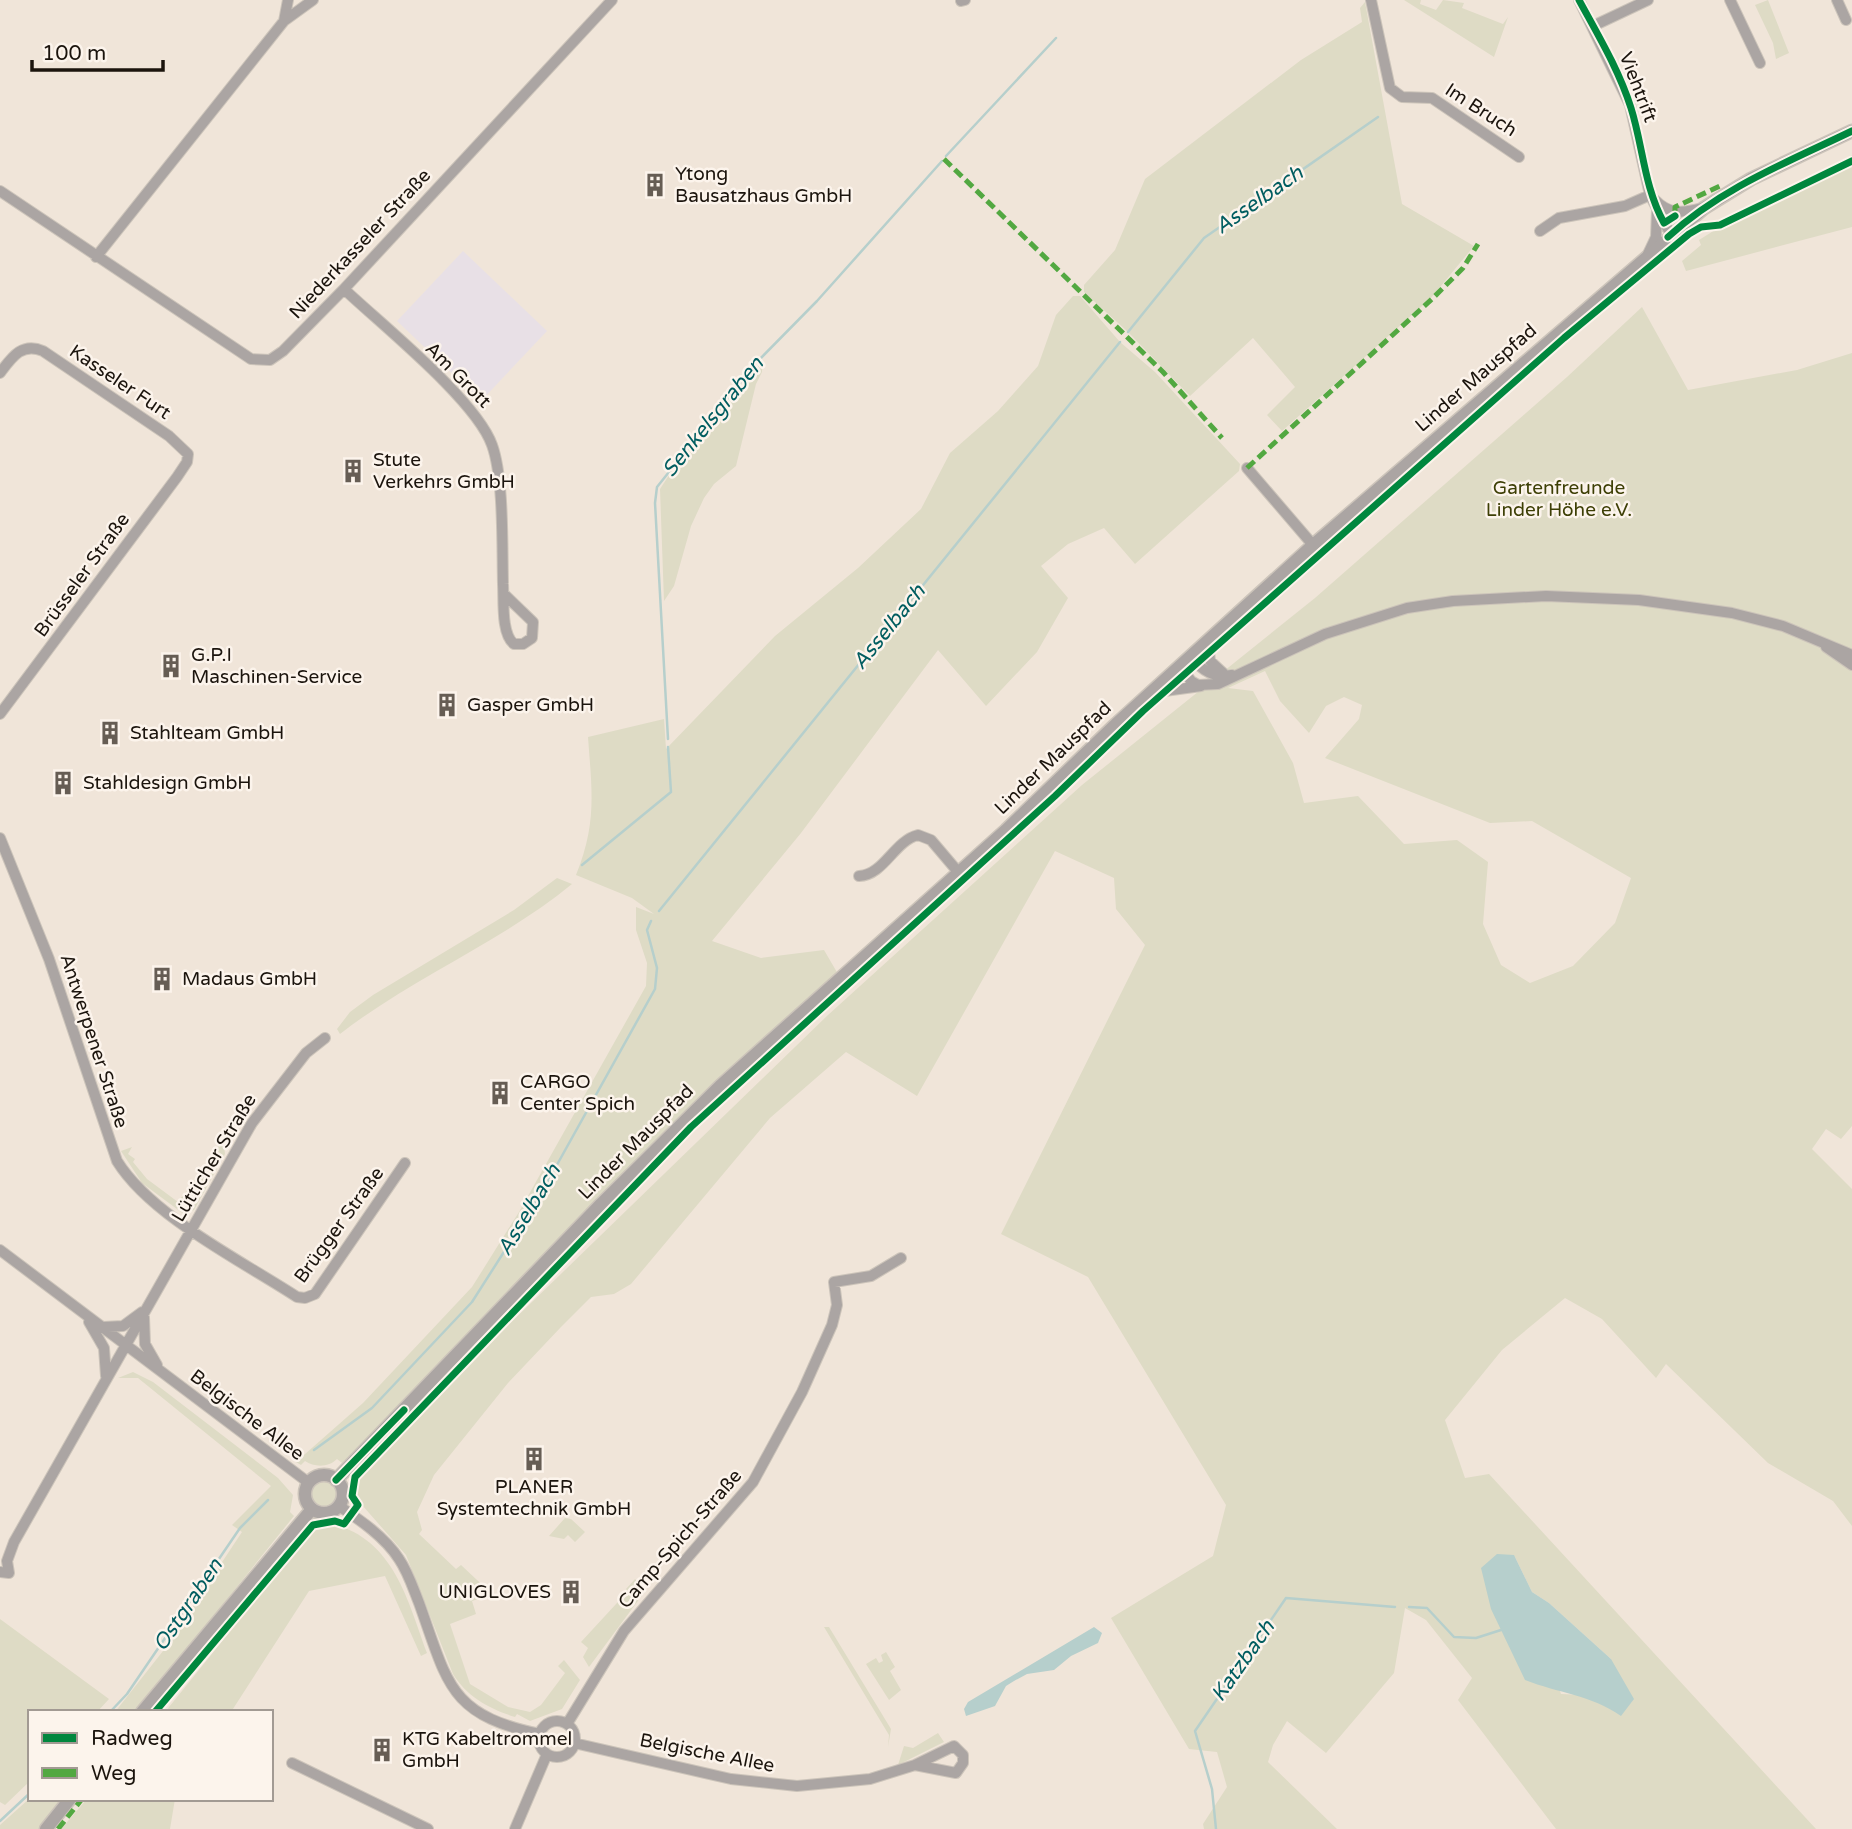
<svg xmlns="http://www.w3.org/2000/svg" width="1852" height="1829" font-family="'Varela Round',sans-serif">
<rect width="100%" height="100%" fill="#f0e5d9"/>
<path fill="#e8e0e6" d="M463,251l84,80 -66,70 -84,-80z"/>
<path fill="#dedbc5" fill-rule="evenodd" d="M1404,0h17l-1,4 16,6 7,-10 21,3 -2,5 41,16 5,-7 -14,40z
M1768,0l21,53 -13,6 -3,-16 -18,-38z
M1365,2l37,202 72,42 -43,52 -149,133 -15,-16 28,-28 -42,-49 -63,58 -62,-64 -44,-40v-7l31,-35 30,-71 156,-119 61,-38 -2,-14z
M1852,155v72l-166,44 -4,-10 19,-16 -2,-5 56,-35z
M1073,296h7l40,46 35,30 85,92 -1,7 -104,93 -31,-36 -36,16 -27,22 27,32 -31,54 -51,54 -48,-56 -137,183 -89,108 49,17 63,-8 14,24 -106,95 -134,128 -154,165 -102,101 -5,-4c-9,9 -23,8 -32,2l-4,4 -5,-3 67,-59 109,-116 47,-75 127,-226 1,-23 -11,-33v-23l18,7 -22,-16 -56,-23c21,-52 16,-83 12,-138l76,-18 2,30 109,-113 83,-68 63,-59 29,-56 48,-42 40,-45 18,-51z
M1642,307l46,83 109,-20 55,-17v773l-11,13 -15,-10 -14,20 40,40v337l-19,-25 -65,-38 -102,-99 -10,14 -54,-59 -37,-21 -63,52 -57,70 20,58 24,-4 327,355h-260l-98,-129 14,-22 -46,-58 -21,-12 -11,65 -68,80 -39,-32 -14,24 -5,17 69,67h-133l-1,-5 24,-37 -10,-35 -28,-3 -78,-131 102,-62 13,-51 -138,-228 -87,-43 144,-289 -29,-36 -2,-31 -59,-27 -138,245 -71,-44 -76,66 -139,166 -17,10 -23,3 -30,30 -53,56 -74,92 -17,37 5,18 -3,4 37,35 5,-4 31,29 -20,7 4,13 -26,10 20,60 38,23 22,5 11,-7 24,-32 -7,-7 6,-6 16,20 -18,29 -32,12 -13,-7 -2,3c-25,-8 -48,-20 -62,-43l-47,-119 -51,-58 -2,-10 6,-11 74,-78 395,-383 254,-230 233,-187 252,-221zM1265,671l15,30 29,32 17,-27 18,-9 18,8 -3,14 -34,39 165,65 42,-2 99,57 -16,45 -42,43 -43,17 -29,-18 -18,-41 5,-62 -31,-22 -53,4 -46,-48 -54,7 -11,-40 -40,-72 -25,-3zM1514,1555l18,37 17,11 62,56 -2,49 -26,-13 -22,-1z
M762,361v11l-6,12 -20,82 -22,18 -10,14 -13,28 -17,60 -10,15 -4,-112 15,-23z
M557,878l15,6c-72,59 -159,93 -232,150l-3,-5 13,-17 23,-17 141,-85z
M214,1140l10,6 1,8 -31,56 -9,5 -43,-32 -21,-32 11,-4 -4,7 7,5 -2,3 14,17 31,23 41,-55z
M133,1372l20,10 125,96 15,17 -3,17 4,4 -158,196h-21l48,-61 79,-119 -10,-7 39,-39 -133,-108h-20z
M310 1495a14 14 0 1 1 28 0a14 14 0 1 1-28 0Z
M565,1518l6,1 14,13 -10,10 -7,-7 -4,4 -15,-3z
M333,1524c61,16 75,77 94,129l-6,3 -36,-80 -76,15 -78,121h-66l150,-186z
M635,1579l8,8v7l-54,73 -6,-10 5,-9 -7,-6 47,-51 -2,-2z
M0,1619l109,80 -12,13h-67v69l-25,24 -5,-3z
M824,1627h5l62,102 -3,18 1,-12z
M886,1652l9,15 -5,4 11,19 -12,10 -23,-36 10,-6 3,5 4,-2 -2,-6z
M938,1733l6,9 -46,23 6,-19 9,2z
M30,1798l34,1 -24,30h-40v-4z
M87,1799h88l-5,30h-109z"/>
<path fill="#b6cfcc" d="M1497,1554l17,1 18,37 17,11 62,56 23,40 -13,17c-30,-21 -63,-23 -96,-36l-34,-71 -10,-41z
M1094,1627l8,6 -4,10 -27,13 -17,14 -27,4 -13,7 -8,5 -11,20 -29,10 -2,-7 4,-7z"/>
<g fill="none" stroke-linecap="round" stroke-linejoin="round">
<path stroke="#b6cfcc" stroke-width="2.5" d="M946,156l110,-118
M1128,332l76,-94 174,-121
M668,739l-13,-236 2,-16 99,-124 61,-62 125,-140
M582,865l89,-73 -3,-45
M659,911l461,-569
M314,1450l58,-42 100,-106 67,-105 116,-208 2,-21 -10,-38 4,-9
M1409,1607l18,1 27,29 22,1 25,-8
M110,1712l17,-18 113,-166 28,-28
M0,1821l30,-28
M1216,1829l-4,-40 -17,-58 91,-133 109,9"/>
<g stroke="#ccc4ba" stroke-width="12">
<path id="minor" d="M1371,0l19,88 12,9 30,1 87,59
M1579,0l51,105 20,90 21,40
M1730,0l30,63
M1837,0l9,20
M961,1l4,-1
M284,21l4,-21
M1593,26l55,-26
M0,191l251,168 19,1 13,-9 61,-62 268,-289
M1655,200c14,15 29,13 47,8
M1540,231l19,-13 66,-12 25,-11
M1648,254l8,-17 1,-26
M96,257l188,-236 29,-21
M344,289c38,36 132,111 148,156 12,33 10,102 11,139 1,16 -2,50 11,60h9l9,-6 1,-16 -29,-28
M0,373c12,-16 22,-31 43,-22l126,85 19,18 -1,8 -10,15 -177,237
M1247,468l66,77
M1208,641l2,20 13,12
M1826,647l26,18
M1191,657c11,13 23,22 41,18
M1184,663l2,11 5,7 7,4 20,-1 107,-50 82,-26 46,-7 93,-5 93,4 93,13 51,13 69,29
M1150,693l51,-7
M0,838l49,121 68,202c34,55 125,100 180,136l8,1 10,-4 90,-131
M859,876c25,-1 35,-35 59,-41l13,5 28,33
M0,1250l309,233
M144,1317l1,27 12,21
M89,1322l15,26 2,28
M103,1327l20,-1 19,-14
M339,1506c21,14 46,31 60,53 9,13 14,29 20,44 29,80 29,112 121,131
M0,1572l9,1 -2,-12 7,-19 238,-419 54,-70 19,-15
M539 1739a18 18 0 1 1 36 0a18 18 0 1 1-36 0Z
M567,1724l57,-93 129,-149 49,-90 30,-67 5,-20 -3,-23 37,-6 30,-18
M574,1743l157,36 66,7 73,-7 45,-14 39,-19 9,9v8l-7,10 -41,-8
M292,1763l136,66
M515,1829l32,-75"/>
</g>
<g stroke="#ccc4ba" stroke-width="15">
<path id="tertiary" d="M305 1494a19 19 0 1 1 38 0a19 19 0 1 1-38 0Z
M336,1480l265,-276 119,-118 286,-256 110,-106 197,-179 391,-337 47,-29 101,-48
M142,1712l170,-203
M46,1829l24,-30"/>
</g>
<use href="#minor" stroke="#aba5a3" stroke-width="10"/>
<use href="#tertiary" stroke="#aba5a3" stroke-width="12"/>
<path stroke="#52a841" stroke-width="5" stroke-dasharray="10 5" stroke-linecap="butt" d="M944,159l219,213 59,66
M1675,213v-6l45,-21
M1247,468l185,-169 31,-31 15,-24
M58,1829l24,-30"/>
<g stroke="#fcf4ec" stroke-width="11">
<path id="cycleway" d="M1579,0c19,35 40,70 52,108 12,38 13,79 33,115l11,-7
M1668,237c53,-49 120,-75 184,-106
M336,1480l68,-70
M155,1712l158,-187 22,-4 9,3 14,-19 -6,-9 3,-19 336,-350 364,-331 88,-85 421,-373 125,-104 12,-7 19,-2 132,-64"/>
</g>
<use href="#cycleway" stroke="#00873e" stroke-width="7"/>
</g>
<defs>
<g id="building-bare" transform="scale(1.89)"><path d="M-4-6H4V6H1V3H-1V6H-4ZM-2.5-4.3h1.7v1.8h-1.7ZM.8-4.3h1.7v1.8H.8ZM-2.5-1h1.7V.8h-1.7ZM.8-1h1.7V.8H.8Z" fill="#665d54" stroke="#fcf4ec" stroke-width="2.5" paint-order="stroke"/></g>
</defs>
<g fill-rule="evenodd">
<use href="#building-bare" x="655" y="185"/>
<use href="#building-bare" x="353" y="471"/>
<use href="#building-bare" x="171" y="666"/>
<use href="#building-bare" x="447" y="705"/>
<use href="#building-bare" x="110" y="733"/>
<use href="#building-bare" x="63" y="783"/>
<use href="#building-bare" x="162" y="979"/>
<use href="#building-bare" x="500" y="1093"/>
<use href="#building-bare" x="534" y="1459"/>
<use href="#building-bare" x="571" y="1592"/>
<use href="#building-bare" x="382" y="1750"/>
</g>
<g text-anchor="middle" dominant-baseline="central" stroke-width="5" stroke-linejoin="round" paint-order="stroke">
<g font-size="19" fill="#1b140d" stroke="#fcf4ec">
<text transform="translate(1638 87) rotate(69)">Viehtrift</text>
<text transform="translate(1481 110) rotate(33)">Im Bruch</text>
<text transform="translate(360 244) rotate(-47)">Niederkasseler Straße</text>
<text transform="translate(458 375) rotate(45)">Am Grott</text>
<text transform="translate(1476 378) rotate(-41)">Linder Mauspfad</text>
<text transform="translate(120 382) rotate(34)">Kasseler Furt</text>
<text transform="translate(82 575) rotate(-54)">Brüsseler Straße</text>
<text transform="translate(1053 758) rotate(-44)">Linder Mauspfad</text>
<text transform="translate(94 1041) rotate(72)">Antwerpener Straße</text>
<text transform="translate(636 1142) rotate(-45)">Linder Mauspfad</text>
<text transform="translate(214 1158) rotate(-59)">Lütticher Straße</text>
<text transform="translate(339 1225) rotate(-54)">Brügger Straße</text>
<text transform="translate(247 1415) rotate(37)">Belgische Allee</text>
<text transform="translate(680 1539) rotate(-49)">Camp-Spich-Straße</text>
<text transform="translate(707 1753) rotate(11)">Belgische Allee</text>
</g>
<g font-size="19" fill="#1b140d" stroke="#fcf4ec" text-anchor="start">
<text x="675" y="174">Ytong<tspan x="675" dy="22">Bausatzhaus GmbH</tspan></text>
<text x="373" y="460">Stute<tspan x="373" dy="22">Verkehrs GmbH</tspan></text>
<text x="191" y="655">G.P.I<tspan x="191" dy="22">Maschinen-Service</tspan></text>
<text x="467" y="705">Gasper GmbH</text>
<text x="130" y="733">Stahlteam GmbH</text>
<text x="83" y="783">Stahldesign GmbH</text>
<text x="182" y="979">Madaus GmbH</text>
<text x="520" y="1082">CARGO<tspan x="520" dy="22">Center Spich</tspan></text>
<text x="534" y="1487" text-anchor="middle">PLANER<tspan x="534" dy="22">Systemtechnik GmbH</tspan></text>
<text x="551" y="1592" text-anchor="end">UNIGLOVES</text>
<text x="402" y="1739">KTG Kabeltrommel<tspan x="402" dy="22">GmbH</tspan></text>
</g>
<g font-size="19" fill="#3d3f05" stroke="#fcf4ec">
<text x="1559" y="488">Gartenfreunde<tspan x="1559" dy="22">Linder Höhe e.V.</tspan></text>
</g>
<g font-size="21" font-style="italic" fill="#015d60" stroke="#fcf4ec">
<text transform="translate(1259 200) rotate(-35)">Asselbach</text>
<text transform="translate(713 417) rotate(-51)">Senkelsgraben</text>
<text transform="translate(889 627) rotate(-51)">Asselbach</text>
<text transform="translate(529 1210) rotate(-59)">Asselbach</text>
<text transform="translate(188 1605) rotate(-56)">Ostgraben</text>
<text transform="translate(1243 1661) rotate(-55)">Katzbach</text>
</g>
</g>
<rect x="28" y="1710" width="245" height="91" fill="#fcf4ec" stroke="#a29a93" stroke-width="2"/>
<rect x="42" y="1733" width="35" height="10" fill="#00873e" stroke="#a29a93" stroke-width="2"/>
<text x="91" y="1745" font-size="21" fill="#1b140d">Radweg</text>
<rect x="42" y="1768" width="35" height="10" fill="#52a841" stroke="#a29a93" stroke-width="2"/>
<text x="91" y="1780" font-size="21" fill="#1b140d">Weg</text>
<path d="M32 60v10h131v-10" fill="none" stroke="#1b140d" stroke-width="3.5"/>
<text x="42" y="60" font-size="21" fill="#1b140d" stroke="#fcf4ec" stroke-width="5" paint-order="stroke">100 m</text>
</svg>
